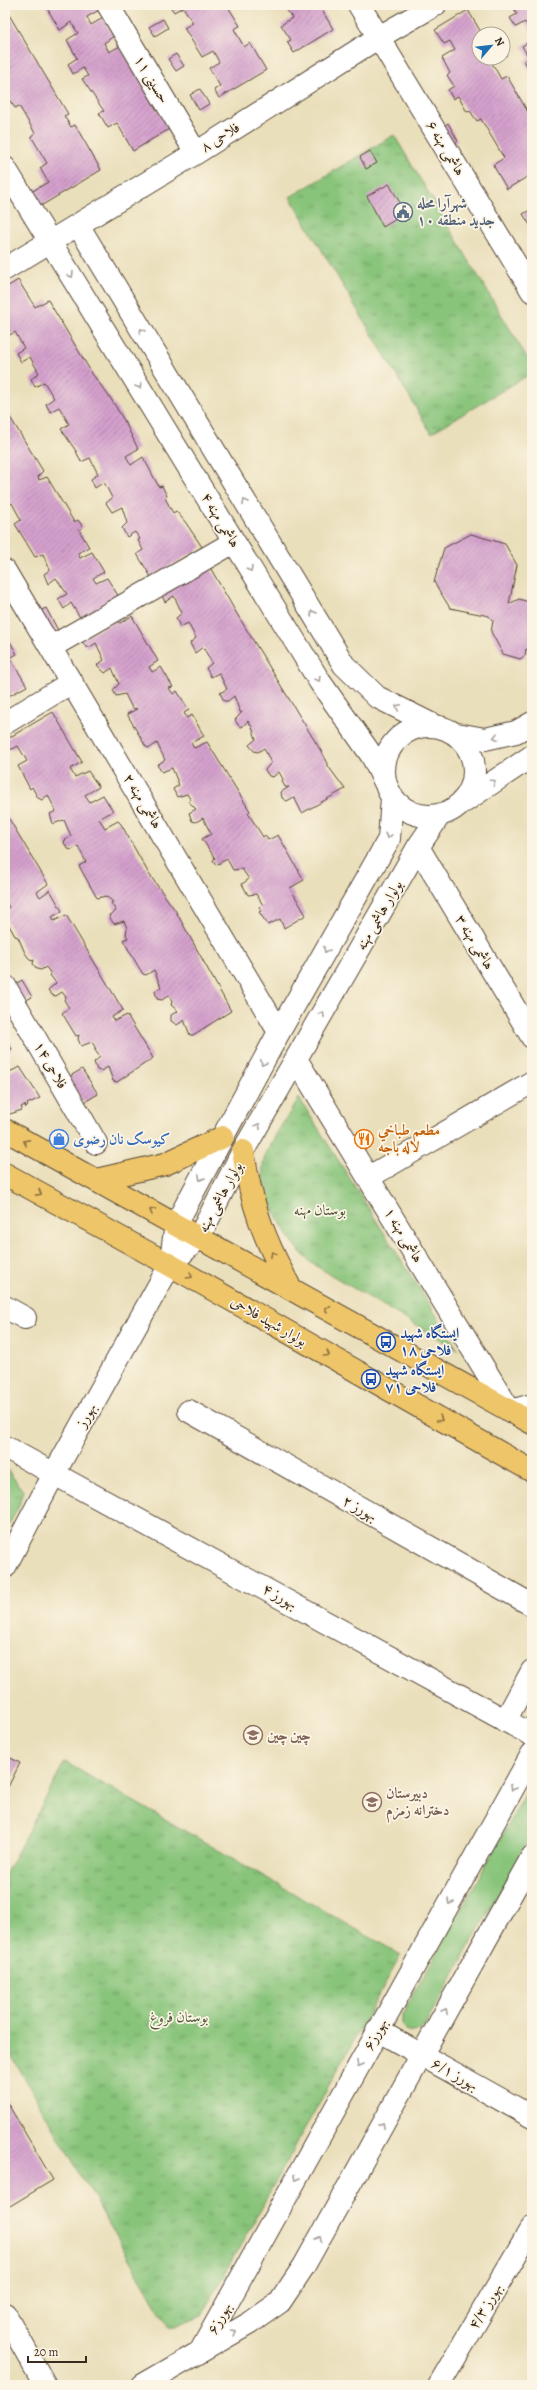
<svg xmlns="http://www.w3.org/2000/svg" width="537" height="2390" font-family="Alegreya,Amiri,serif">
<defs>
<pattern id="park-tufts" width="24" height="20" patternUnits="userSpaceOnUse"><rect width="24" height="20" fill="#88c47a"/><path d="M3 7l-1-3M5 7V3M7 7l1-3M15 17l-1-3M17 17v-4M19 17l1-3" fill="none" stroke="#709f63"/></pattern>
<pattern id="building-hatch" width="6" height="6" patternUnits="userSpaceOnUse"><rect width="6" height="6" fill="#d4a0cd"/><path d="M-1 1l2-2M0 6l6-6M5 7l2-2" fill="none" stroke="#ad83a6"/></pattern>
</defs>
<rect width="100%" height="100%" fill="#fcf5e5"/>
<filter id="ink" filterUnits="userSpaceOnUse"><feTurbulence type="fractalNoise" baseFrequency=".025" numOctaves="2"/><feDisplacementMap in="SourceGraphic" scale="8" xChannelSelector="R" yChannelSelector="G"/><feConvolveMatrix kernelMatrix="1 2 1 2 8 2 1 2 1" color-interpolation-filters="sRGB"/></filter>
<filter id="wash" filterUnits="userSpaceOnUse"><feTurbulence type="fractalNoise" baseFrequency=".012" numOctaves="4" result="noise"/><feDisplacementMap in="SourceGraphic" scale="16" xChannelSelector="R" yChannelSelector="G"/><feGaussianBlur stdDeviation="0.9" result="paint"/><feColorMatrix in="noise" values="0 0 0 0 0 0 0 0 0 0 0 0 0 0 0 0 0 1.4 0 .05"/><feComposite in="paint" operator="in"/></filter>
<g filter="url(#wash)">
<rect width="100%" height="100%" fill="#eadfbb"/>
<path fill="#88c47a" stroke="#62774c" d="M532,1782v52l-108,193c-8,8 -15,8 -22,-1v-11z"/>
<path fill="url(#park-tufts)" stroke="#62774c" d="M394,135l138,231v7l-101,60 -141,-236z
M299,1098l159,252 -147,-87c-21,-19 -58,-77 -46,-106 7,-20 23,-40 34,-59z
M5,1466l18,25 -4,15 -14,26z
M65,1762l336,193 -199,360 -33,13 -164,-284v-169z"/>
<g id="blocks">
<path fill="url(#building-hatch)" d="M45,5h51l3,5 -12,7 4,8 12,-7 11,18 -10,7 5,9 11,-6 49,83 -36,22 -16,-28 -9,5 -9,-15 5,-2 -22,-32 6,-3 -5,-8 -10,6 -5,-10 9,-6 -10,-18 11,-7 -7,-11 -11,8z
M169,5h58l13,21 -6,3 10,18 6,-4 16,27 -47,28 -5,-8 6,-4 -11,-18 10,-6 -6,-11 -11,6 -18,-29 9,-5 -10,-16 -9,5z
M281,5h38l14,24 -39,24 -7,-11 4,-2 -10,-15 11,-7 -7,-11 -2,1z
M512,5h20v28l-7,-11 -9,5 -6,-9 7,-4z
M5,8l63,106 -4,2 7,11 4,-2 26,45 -67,40 -8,-15 22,-13 -8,-14 7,-5 -16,-27 4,-3 -16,-27 -4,2 -10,-14z
M468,10l14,24h-3v24h22l-9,5 9,16 6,-3 25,43v55l-25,15 -14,-24 11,-7 -23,-39 -4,2 -7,-10 -3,1 -9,-16 -5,3 -5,-9 6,-4 -7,-11 3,-2 -8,-15 13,-8 -5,-9 -6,3 -9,-14z
M163,19l5,9 -13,8 -6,-9z
M532,40v34l-8,-13 5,-3 -7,-12z
M503,47l4,8 -4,2z
M176,54l8,12 -8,5 -8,-12z
M200,89l9,15 -10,6 -9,-15z
M448,123l10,18 -8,5 -10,-17z
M370,151l7,12 -11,6 -6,-12z
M389,184l17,29 -23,14 -16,-31z
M532,209v15l-2,1 -7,-11z
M18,280l17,27 13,-7 45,75 18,24 14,23 13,27 -12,7 5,9 12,-8 16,30 3,-1 5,10 -2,2 8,15 3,-2 10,12 16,24 -51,30 -14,-23 6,-4 -5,-10 2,-1 -5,-7 -8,5 -5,-9 5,-5 -5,-16 -10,5 -6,-9 6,-5 -8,-16 -9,6 -4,-9 7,-5 -8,-16 -9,4 -5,-11 -15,-22 8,-5 -10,-17 -9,5 -4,-8 8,-6 -10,-16 -9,5 -4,-8 8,-6 -9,-16 -9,5 -5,-9 8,-5 -9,-16 -9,5 -1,-1v-48z
M5,409l38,62 -5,5 1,4 8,-3 27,45 4,-2 5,7 -4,3 10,17 -11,6 2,5 12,-6 12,20 -11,6 3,5 11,-5 12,19 -38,22 -10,-16 -7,6 -6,-10 9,-5 -11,-16 -8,6 -4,-10 6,-4 -7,-16 -8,3 -20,-33 6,-4 -9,-17 -7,5z
M471,534l34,10 12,21 -8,39 10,-5 13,4v48l-6,-2 -1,7 -5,3 -17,-5 -12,-22 2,-11 -4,-5 -39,-8 -16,-26 10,-34z
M208,564l29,50 84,137 7,15 17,23 -43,24 -8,-16 -7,4 -5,-3 -1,-6 8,-5h-4l-3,-6 1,-2 -4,-7 -6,5 -4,-1 -4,-6 6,-7 -7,-15 -6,4 -4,-1 -5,-6 7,-6 -4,-12 -4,-6 -6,6 -3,-1 -4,-6 7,-8h-2l-6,-16 -6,5h-4l-4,-8 7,-4 -8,-16 -8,4 -5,-9 6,-5 -9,-16 -8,6 -5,-10 6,-5 -8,-15 -8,4 -4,-9 6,-5 -8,-17 -9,6 -5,-10z
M46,608l13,24 -11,6 -14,-24z
M132,616l26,45 -9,6 3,5 9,-5 12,20 -4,1 4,6 4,-3 12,19 -5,3 3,5 5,-3 12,21 -13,7 3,5 13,-6 43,69 -2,2 15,24 2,-2 3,5 10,-5 26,45 -14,8 16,27 -22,13 -4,-9 -12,6 -9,-13 2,-1 -2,-4 4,-2 -7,-11 -8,1 -6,-11 7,-5 -7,-10 -9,1 -6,-11 -11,6 -3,-5 2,-2 -13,-19 9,-5 -8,-16 -7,4 -4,-1 -3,-8 7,-4 -7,-7 2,-2 -4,-6 -10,3 -4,-8 6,-4 -7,-17 -10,4 -5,-7 8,-5 -8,-17 -7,5 -4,-1 -4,-7 -15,-26 10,-5 -5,-1 -7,-14 -9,2 -3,-6 6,-6 -7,-16 -7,5 -8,-8 7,-5 -8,-17 -6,4h-4l-5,-7 35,-20 4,3z
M5,633l12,21 -7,4 17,28 -22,12z
M53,712l29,50 -12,7 5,8 13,-6 11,16 -14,8 5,7 13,-7 10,16 -14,8 6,9 13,-7 3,3 28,50 26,36 56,101 -38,24h-3l-6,-15 -7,5 -6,-4v-6l7,-4 -7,-6 1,-3 -3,-7 -7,5 -5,-1 -2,-8 6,-4 -7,-17 -8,5 -3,-1 -5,-8 -15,-26 5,-2 -2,-3 1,-7 -3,-7 -10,3 -4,-6 -1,-3 7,-4 -5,-8 2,-1 -7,-6 -9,2 -18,-32 7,-4 -8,-16 -6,4 -4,-1 -4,-6 1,-3 6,-4 -7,-16 -11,4 -3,-10 6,-3 -8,-16 -6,5 -4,-2 -6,-11 -2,2 -12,-23 9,-5 -9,-15 -5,3h-5l-3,-6v-3z
M5,812l43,72 -11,8 3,5 10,-7 12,21 -10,6 2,4 12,-6 57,95 -11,7 2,4 13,-6 26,43 -36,24 -4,-1 -5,-14 -7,4 -4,-1 -3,-8 6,-5 -6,-8h2l-4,-7 -11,4 -3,-7 1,-4 -3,1 -14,-23 7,-5 -5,-8 2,-3 -4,-5 -6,4 -4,-1 -4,-5 8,-7 -6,-8 1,-1 -5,-7 -5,3 -4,-1 -4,-5 1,-4 -3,1 -6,-8 -7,-16 -3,-1 -10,-18v-8l4,-2 -4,-8z
M22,980l10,17 -9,5 -12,-15z
M5,1037l7,12 -7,4z
M20,1067l20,31 -13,6 1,2 -2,2 -1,-3 -4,2 1,3 -12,4 -2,-1 1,-3 -4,-2v-30l4,-2 -2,-3z
M82,1069l16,25 -15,9 -16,-25z
M5,1755l15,8 -15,30z
M5,2099l48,81 -48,29z"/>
</g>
</g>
<g filter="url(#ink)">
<use href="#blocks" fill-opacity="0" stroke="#554536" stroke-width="1"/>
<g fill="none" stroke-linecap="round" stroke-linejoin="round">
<g stroke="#554536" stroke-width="24">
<path id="minor" d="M108,5l88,148
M359,5l173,286
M5,168l315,514 52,74 20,41 -3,42 -110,193 -103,192 -6,41
M78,225l266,440 33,32 56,28
M5,269l191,-116 183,-116 56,-32
M5,571l274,461
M51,647l183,-105
M5,723l67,-41
M384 771a45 45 0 1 1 90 0a45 45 0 1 1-90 0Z
M457,734l28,5 31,-7 16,-9
M465,801l67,-45
M418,847l114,190
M5,986l91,157
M296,1059l214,352 22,-6
M369,1177l163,-95
M5,1307l20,11
M189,1411l343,194
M5,1447l527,288
M5,1567l50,-95 115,-207 29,-28 44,-86 175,-304 21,-31
M505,1721l27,-50
M377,2030l155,87
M5,2314l40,71
M200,2352l332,-598
M143,2385l107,-62 30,-21 24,-36 228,-409
M439,2385l93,-158"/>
</g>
<g stroke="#554536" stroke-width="24">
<path id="major" d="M5,1130l527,293
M243,1151c8,54 22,90 48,138
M5,1174l165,91 362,206
M96,1180l69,-16 58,-27"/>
</g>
<use href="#minor" stroke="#fff" stroke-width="22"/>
<use href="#major" stroke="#eec569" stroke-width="22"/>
</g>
<defs><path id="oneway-chevron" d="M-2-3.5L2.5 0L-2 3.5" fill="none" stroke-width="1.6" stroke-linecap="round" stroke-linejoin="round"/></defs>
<g stroke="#a79f9a">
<use href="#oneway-chevron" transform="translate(71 275) rotate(59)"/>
<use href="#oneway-chevron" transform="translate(142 331) rotate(-121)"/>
<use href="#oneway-chevron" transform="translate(139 386) rotate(59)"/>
<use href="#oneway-chevron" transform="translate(245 502) rotate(-121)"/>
<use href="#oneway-chevron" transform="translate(250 569) rotate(59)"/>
<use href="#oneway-chevron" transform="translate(313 613) rotate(-121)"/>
<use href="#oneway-chevron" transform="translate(318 679) rotate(58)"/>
<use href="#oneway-chevron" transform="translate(398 707) rotate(-154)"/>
<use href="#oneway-chevron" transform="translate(496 737) rotate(166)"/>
<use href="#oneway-chevron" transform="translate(493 782) rotate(-35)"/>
<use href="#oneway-chevron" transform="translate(388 836) rotate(102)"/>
<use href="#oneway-chevron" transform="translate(326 950) rotate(119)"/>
<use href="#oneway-chevron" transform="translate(322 1014) rotate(-60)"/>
<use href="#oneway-chevron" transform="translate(263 1063) rotate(118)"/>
<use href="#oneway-chevron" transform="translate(258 1126) rotate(-60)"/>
<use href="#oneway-chevron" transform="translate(201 1178) rotate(119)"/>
<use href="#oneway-chevron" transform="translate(513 1788) rotate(119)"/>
<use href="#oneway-chevron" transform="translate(450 1902) rotate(119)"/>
<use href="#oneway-chevron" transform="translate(445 2011) rotate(-61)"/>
<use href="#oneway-chevron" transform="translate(359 2064) rotate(119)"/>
<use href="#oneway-chevron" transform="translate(382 2125) rotate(-61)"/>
<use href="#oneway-chevron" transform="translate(296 2178) rotate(119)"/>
<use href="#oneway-chevron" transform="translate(319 2239) rotate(-61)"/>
<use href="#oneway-chevron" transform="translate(234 2332) rotate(-31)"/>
</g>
<g stroke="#8c7040">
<use href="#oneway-chevron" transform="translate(26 1142) rotate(-152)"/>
<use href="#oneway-chevron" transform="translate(39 1193) rotate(29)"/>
<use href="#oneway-chevron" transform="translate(152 1211) rotate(-151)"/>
<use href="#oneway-chevron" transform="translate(273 1254) rotate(-118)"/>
<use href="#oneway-chevron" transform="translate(190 1276) rotate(30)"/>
<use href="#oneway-chevron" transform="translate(327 1309) rotate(-151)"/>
<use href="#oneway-chevron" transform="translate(327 1354) rotate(30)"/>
<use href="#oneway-chevron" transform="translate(440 1419) rotate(30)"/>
</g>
</g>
<defs>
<g id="civic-ring" transform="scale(1)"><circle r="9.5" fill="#fcf5e5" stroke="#5c6f8a" stroke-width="1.5"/><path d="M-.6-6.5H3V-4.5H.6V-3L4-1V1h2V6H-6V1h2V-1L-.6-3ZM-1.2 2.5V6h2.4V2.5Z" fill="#5c6f8a"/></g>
<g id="shop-ring" transform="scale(1)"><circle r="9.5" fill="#fcf5e5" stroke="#3f7fe0" stroke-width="1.5"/><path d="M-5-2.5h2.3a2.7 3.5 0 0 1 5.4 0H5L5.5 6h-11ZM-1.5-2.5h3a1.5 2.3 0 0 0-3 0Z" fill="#3f7fe0"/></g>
<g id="restaurant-ring" transform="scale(1)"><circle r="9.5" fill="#fcf5e5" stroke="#e8710a" stroke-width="1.5"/><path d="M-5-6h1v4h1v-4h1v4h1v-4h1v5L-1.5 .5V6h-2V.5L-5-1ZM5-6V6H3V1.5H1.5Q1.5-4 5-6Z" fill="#e8710a"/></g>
<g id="bus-ring" transform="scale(1)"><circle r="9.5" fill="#fcf5e5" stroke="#1a4fb4" stroke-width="1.5"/><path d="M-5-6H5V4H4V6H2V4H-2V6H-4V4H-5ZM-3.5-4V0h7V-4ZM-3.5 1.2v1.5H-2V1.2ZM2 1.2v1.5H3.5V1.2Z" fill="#1a4fb4"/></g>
<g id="school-ring" transform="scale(1)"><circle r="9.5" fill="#fcf5e5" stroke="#8d6e63" stroke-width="1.5"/><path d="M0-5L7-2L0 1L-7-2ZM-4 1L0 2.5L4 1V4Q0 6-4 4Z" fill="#8d6e63"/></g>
</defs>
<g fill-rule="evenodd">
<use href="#civic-ring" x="403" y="212"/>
<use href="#shop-ring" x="59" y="1139"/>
<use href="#restaurant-ring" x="364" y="1139"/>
<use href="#bus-ring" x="386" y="1342"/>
<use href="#bus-ring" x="371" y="1379"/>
<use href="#school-ring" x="253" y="1735"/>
<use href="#school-ring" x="372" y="1802"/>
</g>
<g text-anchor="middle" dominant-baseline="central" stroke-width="3.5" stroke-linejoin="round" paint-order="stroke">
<g font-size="15" fill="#3b2a1e" stroke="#fcf5e5">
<text transform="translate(152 79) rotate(59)">حسینی ۱۱</text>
<text transform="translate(220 137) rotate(-32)">فلاحی ۸</text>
<text transform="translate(446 148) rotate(59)">هاشمی مهنه ۶</text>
<text transform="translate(221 520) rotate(59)">هاشمی مهنه ۴</text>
<text transform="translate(143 801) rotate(59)">هاشمی مهنه ۲</text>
<text transform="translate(379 915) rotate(-60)">بولوار هاشمی مهنه</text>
<text transform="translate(475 942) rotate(59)">هاشمی مهنه ۳</text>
<text transform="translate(51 1065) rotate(60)">فلاحی ۱۴</text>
<text transform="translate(220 1197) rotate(-62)">بولوار هاشمی مهنه</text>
<text transform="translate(404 1235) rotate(59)">هاشمی مهنه ۱</text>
<text transform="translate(269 1321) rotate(30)">بولوار شهید فلاحی</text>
<text transform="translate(86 1415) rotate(-61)">بهورز</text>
<text transform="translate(360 1508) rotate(29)">بهورز ۲</text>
<text transform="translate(280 1596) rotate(29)">بهورز ۴</text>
<text transform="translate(375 2034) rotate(-61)">بهورز۶</text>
<text transform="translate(455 2074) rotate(29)">بهورز ۶/۱</text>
<text transform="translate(485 2306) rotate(-59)">بهورز ۴/۳</text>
<text transform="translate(219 2318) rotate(-61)">بهورز۶</text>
</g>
<g font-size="15" font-weight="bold" fill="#4e5e75" stroke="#fcf5e5" text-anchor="start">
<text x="417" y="203">شهرآرا محله<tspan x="417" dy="17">جدید منطقه ۱۰</tspan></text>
</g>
<g font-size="15" font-weight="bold" fill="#c56008" stroke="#fcf5e5" text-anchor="start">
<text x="378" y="1130">مطعم طباخي<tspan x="378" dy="17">لاله باجه</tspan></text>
</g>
<g font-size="15" font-weight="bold" fill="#366cbe" stroke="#fcf5e5" text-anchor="start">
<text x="73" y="1139">کیوسک نان رضوی</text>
</g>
<g font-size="15" fill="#52583a" stroke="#fcf5e5">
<text x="320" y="1210">بوستان مهنه</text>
<text x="179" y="2017">بوستان فروغ</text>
</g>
<g font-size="15" font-weight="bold" fill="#164399" stroke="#fcf5e5" text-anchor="start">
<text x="400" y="1333">ایستگاه شهید<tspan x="400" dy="17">فلاحی ۱۸</tspan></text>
<text x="385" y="1370">ایستگاه شهید<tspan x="385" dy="17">فلاحی ۷۱</tspan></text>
</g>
<g font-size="15" font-weight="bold" fill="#785e54" stroke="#fcf5e5" text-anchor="start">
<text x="267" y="1735">چین چین</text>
<text x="386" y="1793">دبیرستان<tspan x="386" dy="17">دخترانه زمزم</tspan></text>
</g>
</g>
<rect width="537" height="2390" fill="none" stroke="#fcf5e5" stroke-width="20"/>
<g transform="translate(491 46) rotate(62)"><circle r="19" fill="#fcf5e5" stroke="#afa495"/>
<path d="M0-3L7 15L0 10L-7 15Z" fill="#1f6fb2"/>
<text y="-6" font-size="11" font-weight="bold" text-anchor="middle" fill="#3b2a1e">N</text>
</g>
<path d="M28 2356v6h58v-6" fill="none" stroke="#3b2a1e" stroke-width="2"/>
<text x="34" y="2356" font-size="12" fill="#3b2a1e" stroke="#fcf5e5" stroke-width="3" paint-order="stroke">20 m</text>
</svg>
